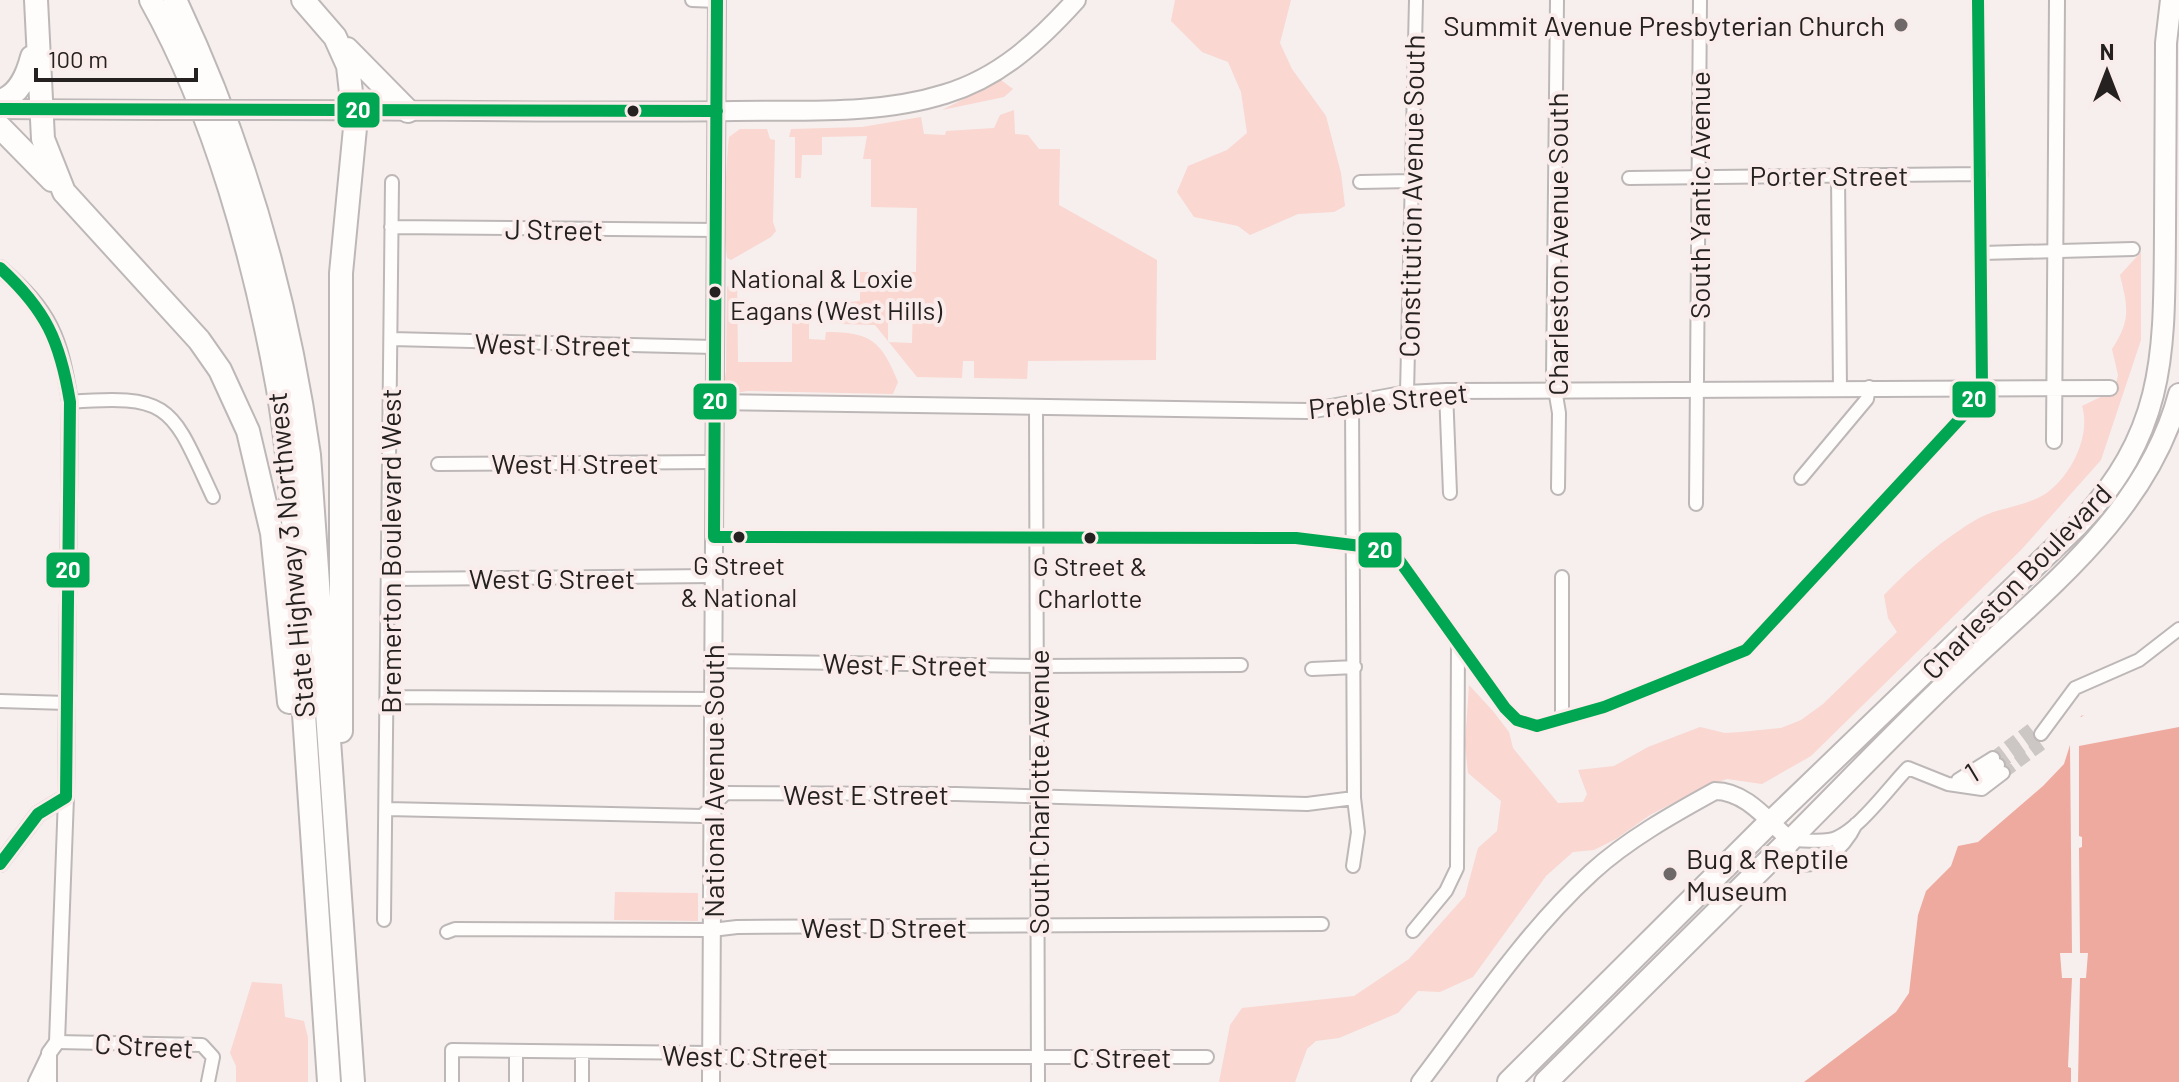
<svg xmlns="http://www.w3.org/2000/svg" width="2179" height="1082" font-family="Barlow,sans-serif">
<rect width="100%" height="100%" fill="#f6efee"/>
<path fill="#fad7d0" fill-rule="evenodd" d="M1175,0h116l-11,43 12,26 34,47 15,57 4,33 -11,6 -36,2 -48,21 -12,-9 -44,-9 -17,-25 11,-26 39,-16 20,-17 -6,-41 -13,-30 -26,-10 -31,-31z
M1001,80l12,9 -9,8 -62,13z
M1014,110l1,24 13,1 11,14h21l-1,56 98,55 -1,100 -128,1 -1,18 -53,-1v-17h-11l-1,17 -45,-1 -42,-52 -33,-1v-4l-9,-1v-15l27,-3v-29h56l1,-64 -46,-1v-48h-8l4,-23 -45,1v18h-20l-1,23h-6v-41h-6l2,-8 71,-2 59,-10 3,17 21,1 1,-4 48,-3 6,-13zM888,301h25l-1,42 -24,-1z
M740,129h27l3,10 5,1 -2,82 3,9 -5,6 -40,23 -4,-2 -4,-34 5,-78 1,-9z
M2141,252v88l-40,120 -80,90 -210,206 -49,28 -35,-5 -21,7 -56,29 -34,24 -22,11 -21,2 -27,24 -73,101 -33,15 -22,-1 -20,22 -59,25 -23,3 -9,8 -12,33h-76l11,-57 12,-17 112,-12 55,-37 56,-63 13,-48 19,-17 4,-30 -33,-28 -3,-29 4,-59 24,26 16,21 4,16 45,55 25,-1 4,-8 -9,-24 36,-4 34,-19 52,-20 25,6 16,-1 40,-4 20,-8 22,-16 74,-72 -9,-14 -4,-23c28,-29 60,-57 95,-77 21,-11 50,-12 69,-26 24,-18 43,-57 34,-86l33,-16 3,-15 -6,-26c19,-29 16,-41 8,-74z
M737,278l1,84h54v-58h17v35l16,1 1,-8c44,0 55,8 72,50l-5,12 -146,-3 -21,4 -3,-4 3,-20 1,-84z
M615,892l83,1v28l-84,-1z
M252,982l30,2 3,33 19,4 4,17v44h-72v-16l-6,-13z"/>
<path fill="#eeaa9e" d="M2179,701v381h-402l120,-95 25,-117 137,-109 9,-16 -1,-27z"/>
<path fill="#f6efee" d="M2144,697h35v30l-100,19v90l3,1v10l-3,1 1,105h8l-2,25h-6l-2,104h-7v-14l-3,-1 4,-89h-10l-2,-25h12l-2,-208 -6,19 -21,22 -65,56 -20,4 -7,20 -25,25 -8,24 -9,78 -13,19 -92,70h-31l120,-97 12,-93 14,-25 53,-50 84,-59 11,-13v-27l4,-4 8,-1 2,4 15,-9z"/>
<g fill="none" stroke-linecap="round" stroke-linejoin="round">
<path stroke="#ccc6c5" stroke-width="12" stroke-dasharray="12 6" stroke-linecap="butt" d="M1993,758l42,-32
M1998,765l43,-31
M2003,773l43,-32"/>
<g stroke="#bdb8b7" stroke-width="16">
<path id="minor" d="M692,0l25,1
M1557,0l-4,377 6,36 -1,75
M1838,176l2,213
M1629,178l352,-4
M1360,182l51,-1
M391,227l326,3
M1982,253l151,-4
M392,339l322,8
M1446,391l4,102
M1407,393l9,-393
M70,402c103,-8 101,5 143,95
M1352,403l2,395 4,34 -5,34
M1036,406l2,676
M438,464l275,-2
M1801,478l66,-79 2,-12
M1696,504l4,-504
M714,537l582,1 81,10 22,12 106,148 12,12 20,6 67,-19 142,-57 223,-241 13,-23 -4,-386
M1562,577v142
M390,579l323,-3
M713,661l325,5 203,-1
M1312,669l43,-2
M389,697l324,2
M0,701l67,2
M2041,734l34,-46 64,-28 40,-31
M1958,780l35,-22
M1963,783l13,-1 22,-17
M387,809l315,7 24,-23 230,1 351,10 47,-6
M1856,824c-12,25 -38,49 -67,38l1,-22c13,0 27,2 39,0 26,-4 60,-53 79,-72l40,16 34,5 21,-16
M384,920l8,-738
M1413,931l33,-40 11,-23 1,-227
M447,932l8,-3 257,1 25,-3 585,-3
M57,1042l145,3 11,12 -5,25
M35,1082l14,-29
M452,1082v-32l259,3 12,4h484
M516,1082v-29
M582,1082v-29"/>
</g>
<g stroke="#bdb8b7" stroke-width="18">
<path id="tertiary" d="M0,268c50,44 60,68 70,134l-4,395 -9,245 -8,11v29
M714,402l595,9 98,-18 39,-2 664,-3
M2054,441l3,-441
M0,864l38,-50 28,-17"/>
</g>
<g stroke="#bdb8b7" stroke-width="20">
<path id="secondary" d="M711,1082l6,-1082
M1420,1082c54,-71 105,-149 172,-210 35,-32 81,-58 123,-81 31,0 53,30 75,49"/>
</g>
<g stroke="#bdb8b7" stroke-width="22">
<path id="primary" d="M0,109l160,1
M268,110c155,0 311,3 466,1 70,-1 144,4 211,-17 54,-16 94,-53 131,-94"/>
</g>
<g stroke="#bdb8b7" stroke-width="24">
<path id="trunk" d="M1770,822l307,-296c90,-95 87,-172 88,-294 0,-63 1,-126 1,-189l5,-43
M1790,840c55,-55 108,-111 164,-164 87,-83 193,-161 225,-282"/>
</g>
<g stroke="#bdb8b7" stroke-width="26">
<path id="motorway" d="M36,0l7,139 21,53 135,148 21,30 28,61 24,102 17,169
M151,0c64,114 104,261 127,389 18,107 19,218 26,325 8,123 17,245 25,368
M175,0c69,145 112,296 134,455l44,627
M303,0l32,37 13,29 7,62 -14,145v458
M347,49l61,62
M0,101c19,-6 27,-25 32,-44
M0,127l52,53
M1509,1082l261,-260
M1546,1082l244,-242"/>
</g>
<use href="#minor" stroke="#fefdfc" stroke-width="12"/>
<use href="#tertiary" stroke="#fefdfc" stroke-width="14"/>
<use href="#secondary" stroke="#fefdfc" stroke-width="16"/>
<use href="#primary" stroke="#fefdfc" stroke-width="18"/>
<use href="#trunk" stroke="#fefdfc" stroke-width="20"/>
<use href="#motorway" stroke="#fefdfc" stroke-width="22"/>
<g stroke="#bdb8b7" stroke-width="22" stroke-linecap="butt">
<path id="primary-bridge" d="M160,110h108"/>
</g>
<use href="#primary-bridge" stroke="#fefdfc" stroke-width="18"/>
<g stroke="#f9ecea" stroke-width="18">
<path id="bus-1" d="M717,0l-3,537 582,1 81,10 22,12 106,148 12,12 20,6 67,-19 142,-57 223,-241 13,-23 -4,-386
M0,109l717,2
M0,268c46,42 60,73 70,134l-4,395 -28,17 -38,50"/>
</g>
<use href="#bus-1" stroke="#00a651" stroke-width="12"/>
</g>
<g fill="#6e6968" stroke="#f9ecea" stroke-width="3">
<circle cx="1901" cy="25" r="8"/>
<circle cx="1670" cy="874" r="8"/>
</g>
<g fill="#252120" stroke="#f9ecea" stroke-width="3">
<circle cx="633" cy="111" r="7"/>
<circle cx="715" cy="292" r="7"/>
<circle cx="739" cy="537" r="7"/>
<circle cx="1090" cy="538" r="7"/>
</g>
<g text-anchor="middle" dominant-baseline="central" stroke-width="8" stroke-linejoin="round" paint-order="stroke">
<g font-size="26" fill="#252120" stroke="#f9ecea">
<text x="730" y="277" text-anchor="start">National &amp; Loxie<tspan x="730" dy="32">Eagans (West Hills)</tspan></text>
<text x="739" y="564">G Street<tspan x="739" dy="32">&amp; National</tspan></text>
<text x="1090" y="565">G Street &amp;<tspan x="1090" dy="32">Charlotte</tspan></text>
</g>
<g font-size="28" fill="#252120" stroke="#f9ecea" text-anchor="end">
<text x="1885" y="25">Summit Avenue Presbyterian Church</text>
<text x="1686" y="858" text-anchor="start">Bug &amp; Reptile<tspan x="1686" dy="32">Museum</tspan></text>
</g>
<g font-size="28" fill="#252120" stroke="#f9ecea">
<text x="1829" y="175">Porter Street</text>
<text transform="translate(1699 195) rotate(-90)">South Yantic Avenue</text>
<text transform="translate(1411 196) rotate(-89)">Constitution Avenue South</text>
<text transform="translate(554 229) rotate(1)">J Street</text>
<text transform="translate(1557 244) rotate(-90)">Charleston Avenue South</text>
<text transform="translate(553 344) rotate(1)">West I Street</text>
<text transform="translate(1388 400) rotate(-6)">Preble Street</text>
<text x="575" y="463">West H Street</text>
<text transform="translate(390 551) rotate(-90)">Bremerton Boulevard West</text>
<text transform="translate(290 555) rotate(-95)">State Highway 3 Northwest</text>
<text x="552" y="578">West G Street</text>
<text transform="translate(2016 581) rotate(-46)">Charleston Boulevard</text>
<text transform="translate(905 664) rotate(1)">West F Street</text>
<text transform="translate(1971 772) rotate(-31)">1</text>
<text transform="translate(713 781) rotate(-90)">National Avenue South</text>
<text transform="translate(1038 792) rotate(-90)">South Charlotte Avenue</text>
<text x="866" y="794">West E Street</text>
<text x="884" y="927">West D Street</text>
<text transform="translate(144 1045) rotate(3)">C Street</text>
<text transform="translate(745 1056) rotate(1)">West C Street</text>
<text x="1122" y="1057">C Street</text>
</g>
</g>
<g stroke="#f9ecea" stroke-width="3">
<rect x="336" y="91" width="45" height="38" rx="8" fill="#00a651"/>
<rect x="1951" y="380" width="46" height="39" rx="8" fill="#00a651"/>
<rect x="692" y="382" width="46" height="39" rx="8" fill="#00a651"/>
<rect x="1357" y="531" width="46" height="38" rx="8" fill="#00a651"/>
<rect x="45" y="551" width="46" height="38" rx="8" fill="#00a651"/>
</g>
<g font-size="22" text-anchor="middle" font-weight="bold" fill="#fff">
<text x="358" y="118">20</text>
<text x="1974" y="407">20</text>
<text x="715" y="409">20</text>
<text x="1380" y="558">20</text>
<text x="68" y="578">20</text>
</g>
<g transform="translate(2107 72)" stroke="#f9ecea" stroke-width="6" paint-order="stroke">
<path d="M0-6L14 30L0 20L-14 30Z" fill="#252120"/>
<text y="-12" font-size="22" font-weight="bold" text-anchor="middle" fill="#252120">N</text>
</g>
<path d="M36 68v12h160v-12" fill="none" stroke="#252120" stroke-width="4"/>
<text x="48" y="68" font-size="24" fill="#252120" stroke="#f9ecea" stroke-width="6" paint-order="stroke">100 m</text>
</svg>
